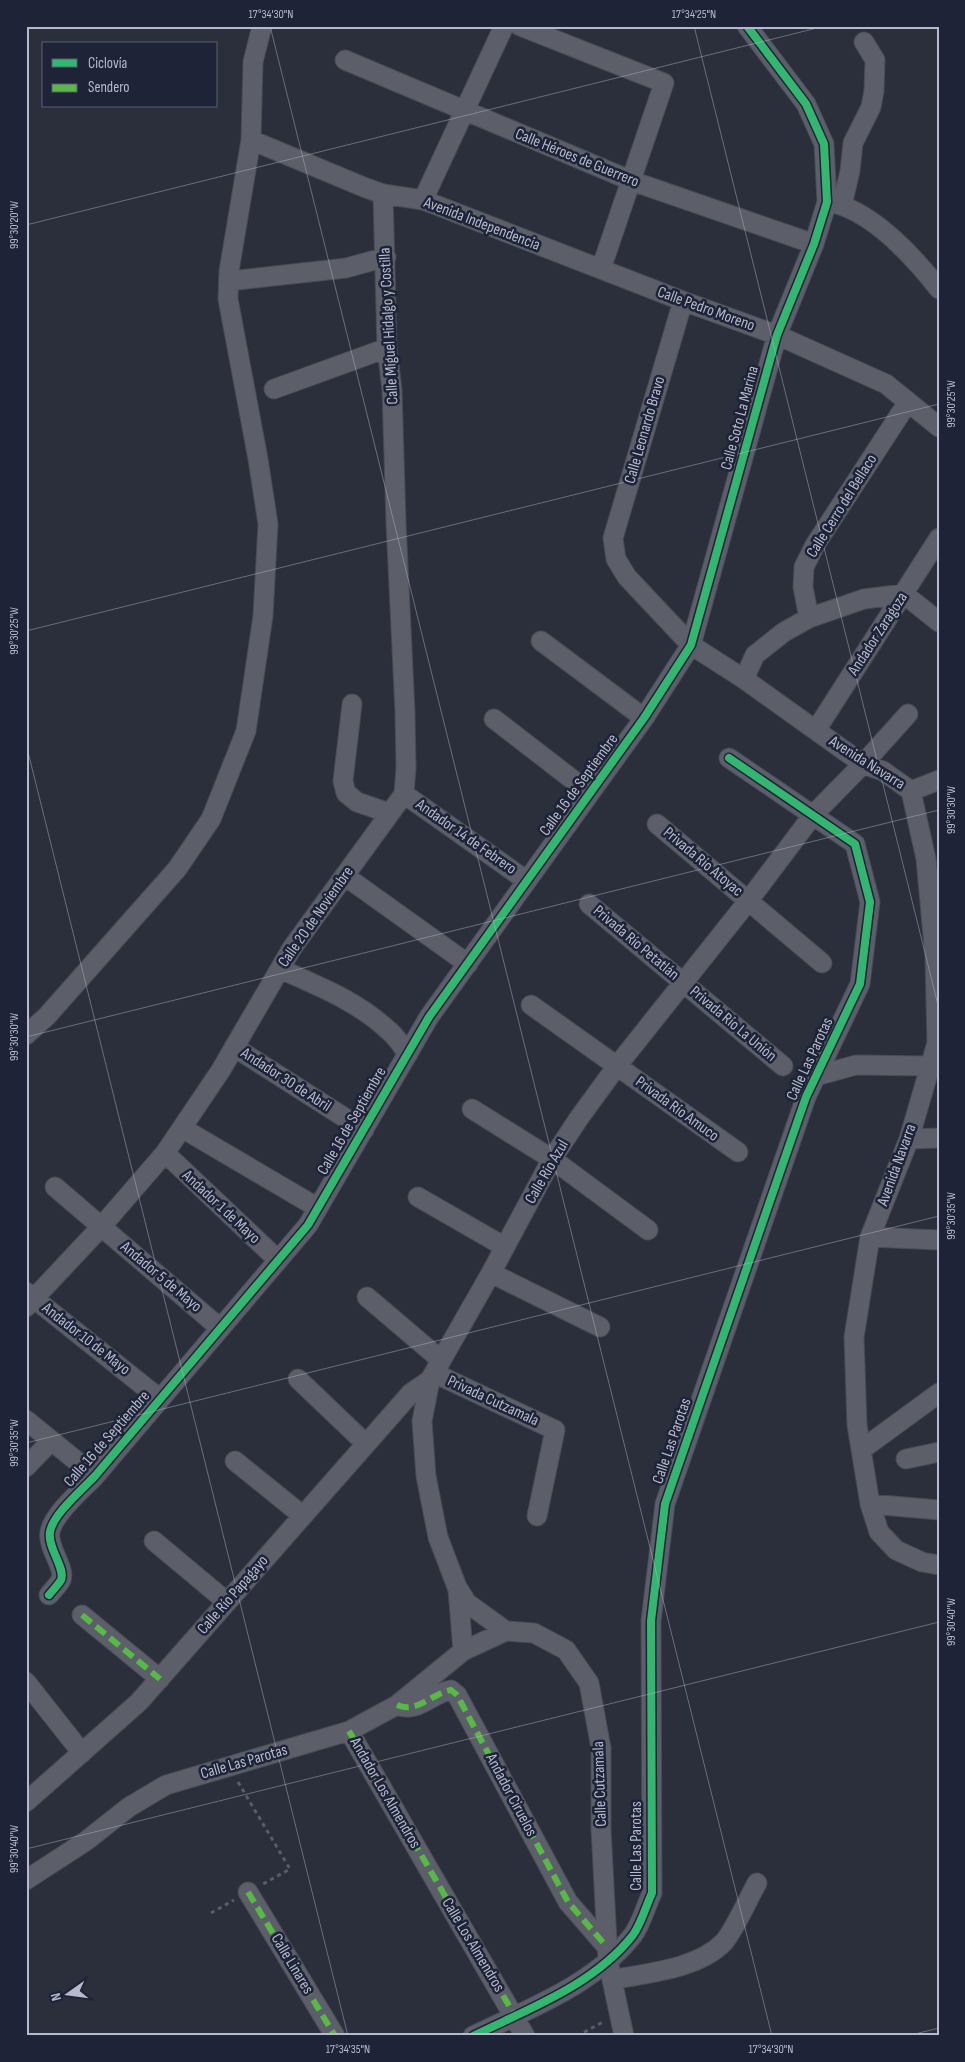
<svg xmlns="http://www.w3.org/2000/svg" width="965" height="2062" font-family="'Sofia Sans Condensed',sans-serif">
<rect width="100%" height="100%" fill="#2b2f3c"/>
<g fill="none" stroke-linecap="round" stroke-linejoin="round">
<g stroke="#484b54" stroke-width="21">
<path id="minor" d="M520,26l144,57 -63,186
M345,60l287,121 182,63
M251,140l115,48 17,6 40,6 260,101 94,34 109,49 53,43
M423,200l81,-174
M829,202c42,8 84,54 110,87
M842,205l8,-34 3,-28 18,-36 3,-16 1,-31 -11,-18
M229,281l117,-13 40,-11
M683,301l-70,237 3,21 11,18 64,68 53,34 119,85 20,7 28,20 15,68 9,98 2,86 -28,96 -39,98 -16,100 3,88 13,79 9,28 17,18 26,12 17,3
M274,389l113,-41
M809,618l-6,-31 1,-20 11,-22 93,-143
M541,641l103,77
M744,679l11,-24 29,-23 25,-14 55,-19 40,-5 35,28
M352,704l-9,77 3,12 11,9 32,11
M494,719l96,74
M816,730l123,-192
M911,791l28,-11
M404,794l123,87
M657,824l165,139
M345,876l123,88
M589,904l194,162
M280,969c38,17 77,32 108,61 8,6 14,16 20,24
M531,1005l207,147
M26,1035l21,-19 130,-147 34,-50 35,-88 17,-115 5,-92 -10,-65 -30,-160 1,-28 22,-131 2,-78 9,-36
M234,1047l130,83
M816,1076l40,-11 74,1
M472,1109l80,50 96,71
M182,1128l136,80
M909,1139l30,-1
M165,1153l113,107
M55,1187l165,141
M418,1197l87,50
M870,1237l69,3
M491,1273l109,54
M26,1292l134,107
M367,1297l74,63
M26,1307l75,-80 64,-74 56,-83 71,-122 112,-154 2,-26 -1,-56 -9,-189 -4,-133 -5,-42 -4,-154
M434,1373l121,57 -18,86
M298,1379l68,65
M26,1420l69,56
M861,1450l78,-57
M906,1459l33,-7
M235,1461l68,55
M26,1467l25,-26
M870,1504l69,6
M154,1541l73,61
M458,1590l5,61
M49,1595c4,-5 9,-10 12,-15 5,-12 -14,-32 -11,-48 3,-18 32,-42 45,-56l213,-251 121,-208 215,-299 47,-73 86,-310 37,-91 13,-42 -3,-58 -18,-40 -59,-78
M82,1615l78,64
M506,1631l-39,-28 -10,-16 -19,-50 -12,-61 -4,-55 8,-41 61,-107 61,-114 27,-41 38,-52 132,-166 64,-85 50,-51 45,-50
M506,1631l28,2 32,17 23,33 12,65v81l7,132 16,75
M26,1682l56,71
M397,1705c20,9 35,-12 54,-15l6,5 111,207 39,45
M349,1731l176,305
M26,1802l113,-100 272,-309 19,-13
M26,1880l60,-39 43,-34 37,-22 183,-54 48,-26 66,-54 43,-20
M248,1892l87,144
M612,1980c35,-7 85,-11 111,-37 10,-10 26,-46 34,-60
M473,2036c55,-27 121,-51 160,-101 8,-11 13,-29 19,-42l-1,-272 14,-117 141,-407 54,-113 10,-82 -15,-58 -126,-86"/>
</g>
<path stroke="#595d66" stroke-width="3" stroke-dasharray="4 4" stroke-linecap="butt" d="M238,1782l52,87 -27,15
M211,1913l23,-13
M577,2036l26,-14"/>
<use href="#minor" stroke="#5c5e69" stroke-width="19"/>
<path stroke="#58b947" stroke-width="6" stroke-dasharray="12 6" stroke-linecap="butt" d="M82,1615l78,64
M397,1705c20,9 35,-12 54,-15l6,5 111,207 39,45
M349,1731l166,285
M248,1892l87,144"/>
<g stroke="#1e2337" stroke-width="11">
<path id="cycleway" d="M49,1595c4,-5 9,-10 12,-15 5,-12 -14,-32 -11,-48 3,-18 32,-42 45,-56l213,-251 121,-208 215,-299 47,-73 86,-310 37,-91 13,-42 -3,-58 -18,-40 -59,-78
M473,2036c55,-27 121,-51 160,-101 8,-11 13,-29 19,-42l-1,-272 14,-117 141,-407 54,-113 10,-82 -15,-58 -126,-86"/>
</g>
<use href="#cycleway" stroke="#33b770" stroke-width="8"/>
</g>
<path fill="none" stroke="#b6bacc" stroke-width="1" stroke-opacity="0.45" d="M270,26l502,2010M694,26l245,983M26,225l799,-199M26,631l913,-227M26,744l322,1292M26,1037l913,-227M26,1443l913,-227M26,1849l913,-227M907,2036l32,-8"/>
<g text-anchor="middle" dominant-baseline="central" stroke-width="5" stroke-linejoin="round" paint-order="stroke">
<g font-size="16" fill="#b6bacc" stroke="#1e2337">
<text transform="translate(577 158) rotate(22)">Calle Héroes de Guerrero</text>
<text transform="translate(482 224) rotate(21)">Avenida Independencia</text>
<text transform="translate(706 309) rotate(20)">Calle Pedro Moreno</text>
<text transform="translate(389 326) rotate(-93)">Calle Miguel Hidalgo y Costilla</text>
<text transform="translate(740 418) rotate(-75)">Calle Soto La Marina</text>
<text transform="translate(645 430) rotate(-74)">Calle Leonardo Bravo</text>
<text transform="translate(842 506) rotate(-58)">Calle Cerro del Bellaco</text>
<text transform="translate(878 634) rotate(-57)">Andador Zaragoza</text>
<text transform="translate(867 763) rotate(32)">Avenida Navarra</text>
<text transform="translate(579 785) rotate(-54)">Calle 16 de Septiembre</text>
<text transform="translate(466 837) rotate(35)">Andador 14 de Febrero</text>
<text transform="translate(703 862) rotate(40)">Privada Río Atoyac</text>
<text transform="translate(316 917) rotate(-55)">Calle 20 de Noviembre</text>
<text transform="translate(636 943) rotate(40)">Privada Río Petatlán</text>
<text transform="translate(733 1024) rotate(40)">Privada Río La Unión</text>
<text transform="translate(810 1059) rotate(-65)">Calle Las Parotas</text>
<text transform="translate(286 1080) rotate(33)">Andador 30 de Abril</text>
<text transform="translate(677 1109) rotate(36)">Privada Río Amuco</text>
<text transform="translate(352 1121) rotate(-60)">Calle 16 de Septiembre</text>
<text transform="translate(897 1165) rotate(-70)">Avenida Navarra</text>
<text transform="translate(547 1172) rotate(-60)">Calle Río Azul</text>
<text transform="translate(221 1207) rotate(43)">Andador 1 de Mayo</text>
<text transform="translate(161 1277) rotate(40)">Andador 5 de Mayo</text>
<text transform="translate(86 1339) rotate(38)">Andador 10 de Mayo</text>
<text transform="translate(493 1401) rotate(25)">Privada Cutzamala</text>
<text transform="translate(107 1439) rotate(-49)">Calle 16 de Septiembre</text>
<text transform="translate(672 1441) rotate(-71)">Calle Las Parotas</text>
<text transform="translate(233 1595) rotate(-49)">Calle Río Papagayo</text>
<text transform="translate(244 1762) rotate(-16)">Calle Las Parotas</text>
<text transform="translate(600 1784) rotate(-92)">Calle Cutzamala</text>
<text transform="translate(385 1793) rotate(60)">Andador Los Almendros</text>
<text transform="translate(511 1795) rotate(62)">Andador Ciruelos</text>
<text transform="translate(636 1846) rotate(-90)">Calle Las Parotas</text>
<text transform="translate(473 1945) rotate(59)">Calle Los Almendros</text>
<text transform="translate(292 1964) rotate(59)">Calle Linares</text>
</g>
</g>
<rect width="965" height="2062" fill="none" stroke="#1e2337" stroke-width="55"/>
<rect x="42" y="42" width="175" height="65" fill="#1e2337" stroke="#5b5f73"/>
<rect x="52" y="59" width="25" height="8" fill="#33b770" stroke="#5b5f73"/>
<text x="88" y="68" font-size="15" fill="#b6bacc">Ciclovía</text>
<rect x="52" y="84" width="25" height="8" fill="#58b947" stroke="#5b5f73"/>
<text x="88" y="92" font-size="15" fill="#b6bacc">Sendero</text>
<g transform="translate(68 1994) rotate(256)" stroke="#1e2337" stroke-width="4" paint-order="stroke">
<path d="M0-4L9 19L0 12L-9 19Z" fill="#b6bacc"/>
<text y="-8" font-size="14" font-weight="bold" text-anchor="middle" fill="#b6bacc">N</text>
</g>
<rect x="28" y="28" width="910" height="2006" fill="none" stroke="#b6bacc" stroke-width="2"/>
<g font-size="12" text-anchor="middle" fill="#b6bacc">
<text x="271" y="18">17°34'30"N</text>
<text x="694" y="18">17°34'25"N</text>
<text transform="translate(14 225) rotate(-90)" y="4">99°30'20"W</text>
<text transform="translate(951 404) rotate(-90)" y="4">99°30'25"W</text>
<text transform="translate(14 631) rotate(-90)" y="4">99°30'25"W</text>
<text transform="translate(951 810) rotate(-90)" y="4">99°30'30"W</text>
<text transform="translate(14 1037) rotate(-90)" y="4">99°30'30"W</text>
<text transform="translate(951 1216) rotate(-90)" y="4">99°30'35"W</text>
<text transform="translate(14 1443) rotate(-90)" y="4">99°30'35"W</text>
<text transform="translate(951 1622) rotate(-90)" y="4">99°30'40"W</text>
<text transform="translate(14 1849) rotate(-90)" y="4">99°30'40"W</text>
<text x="348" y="2053">17°34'35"N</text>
<text x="771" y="2053">17°34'30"N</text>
</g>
</svg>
